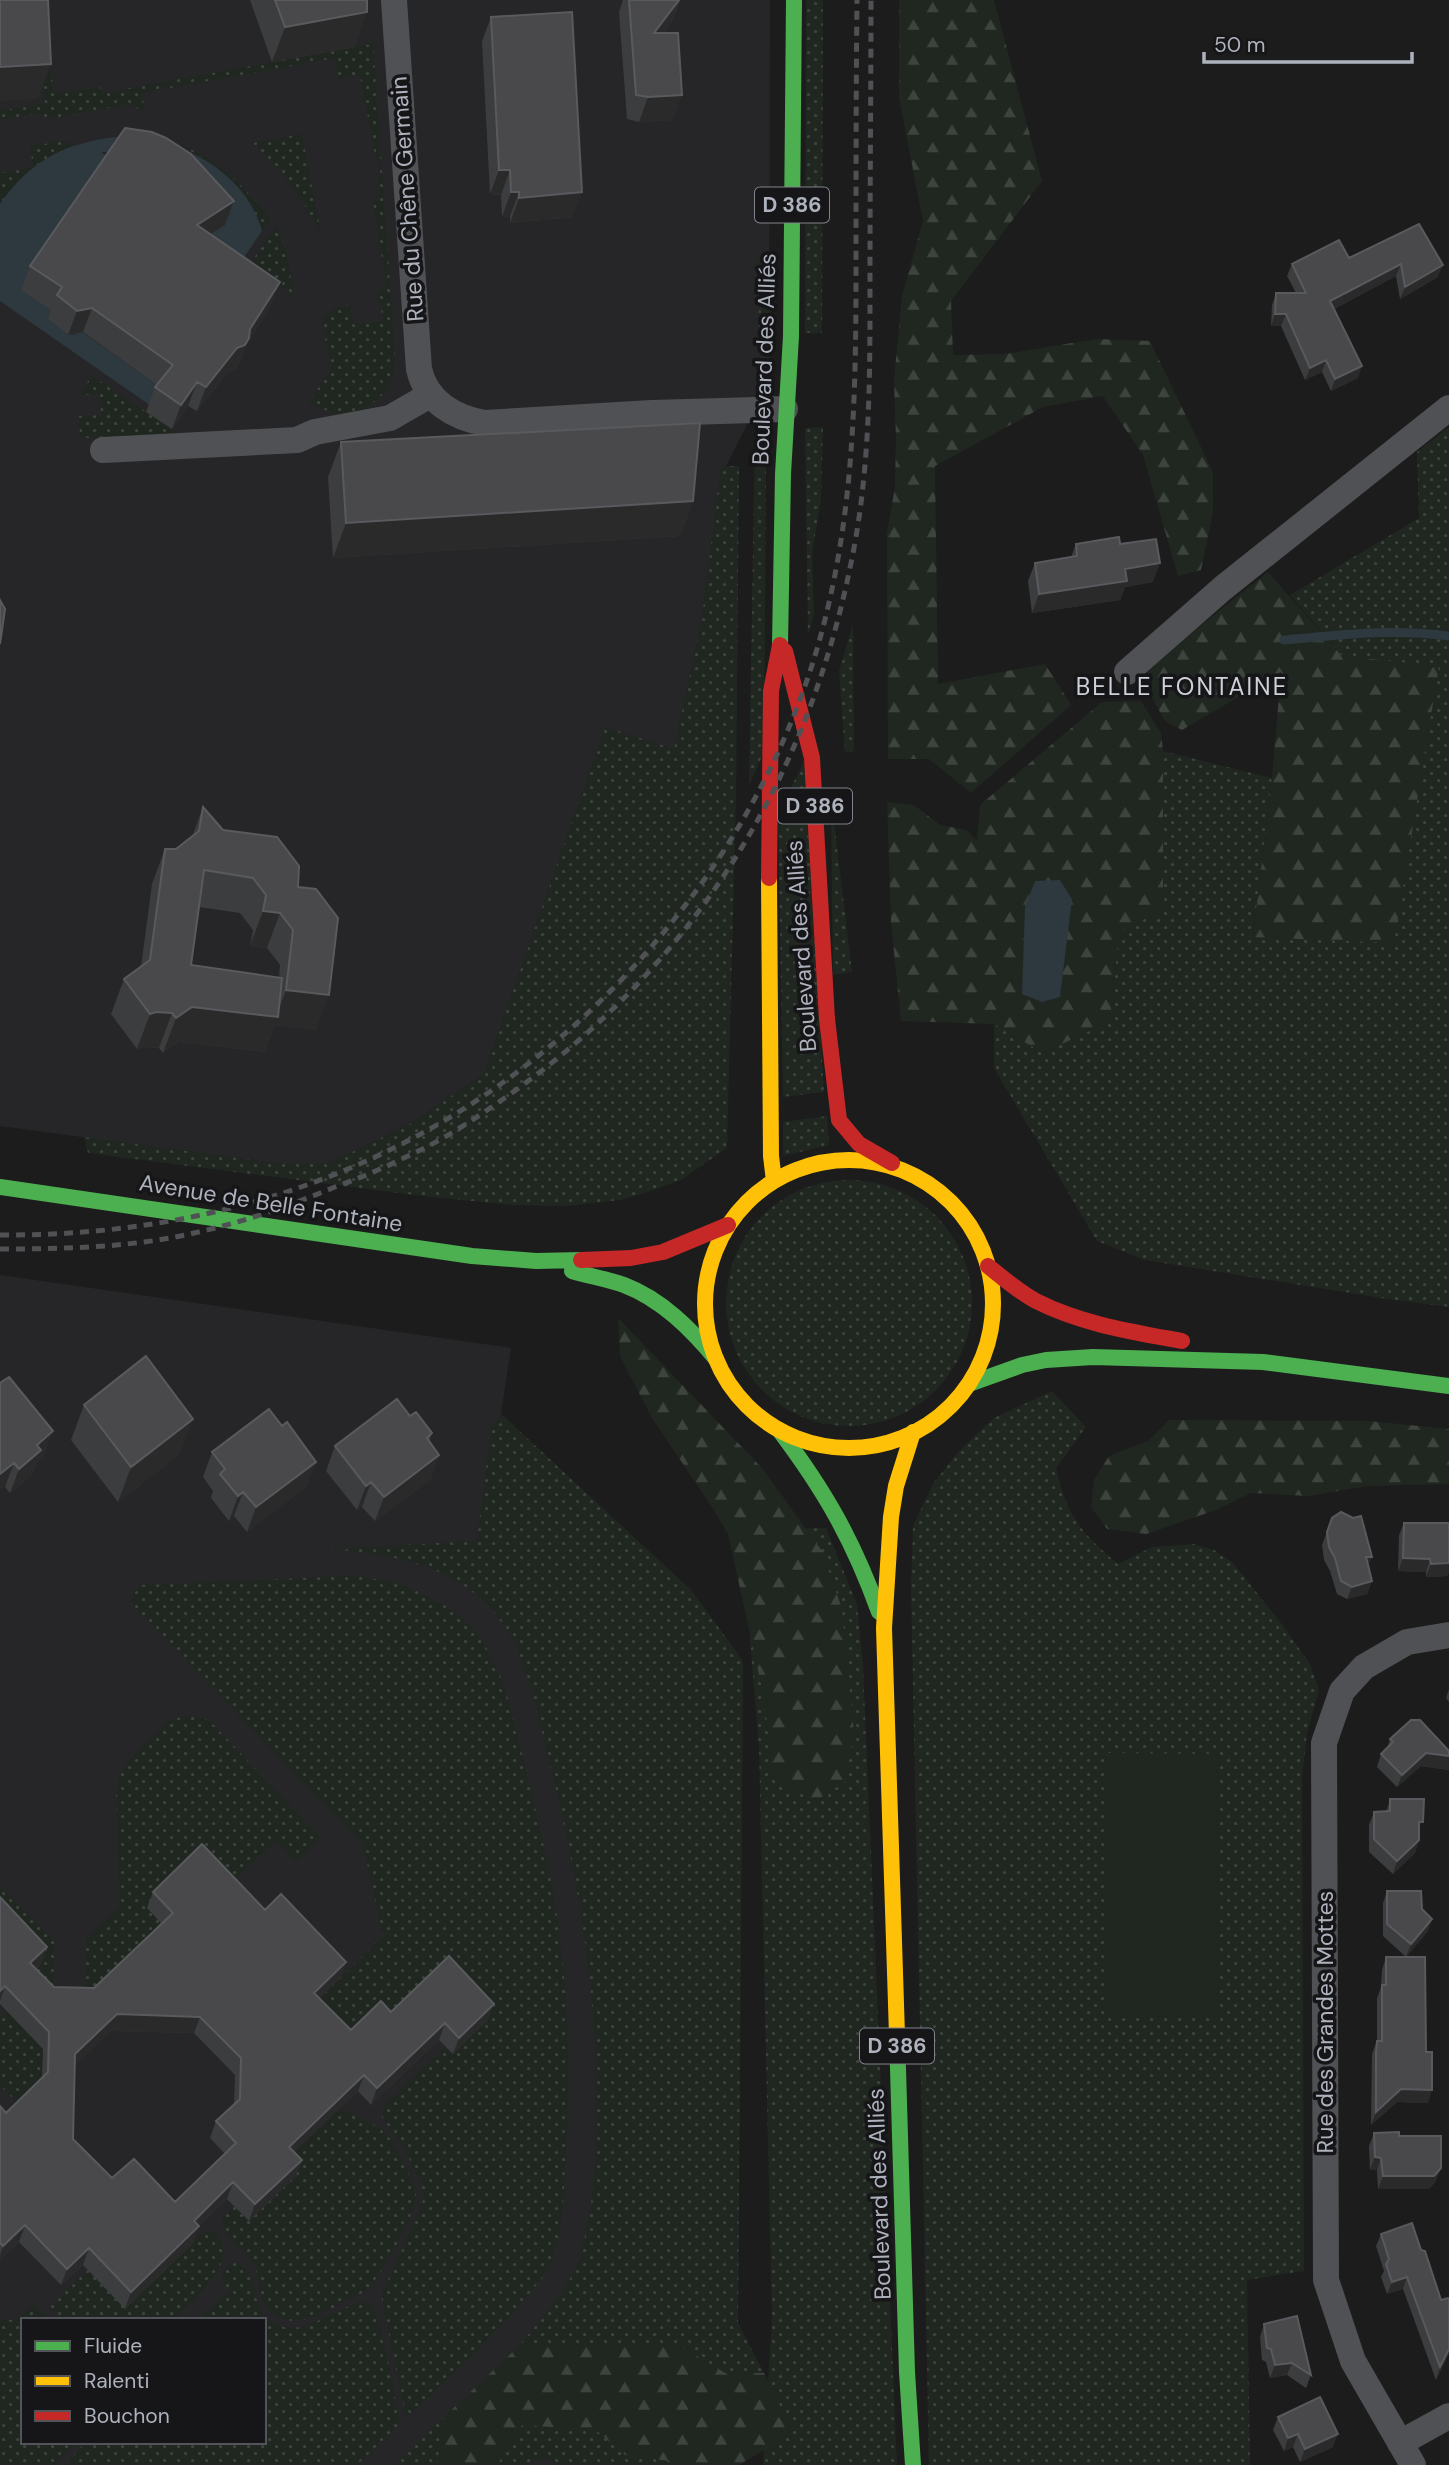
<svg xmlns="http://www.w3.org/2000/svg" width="1449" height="2465" font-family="'DM Sans',sans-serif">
<defs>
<pattern id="grass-dots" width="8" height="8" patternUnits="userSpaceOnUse" patternTransform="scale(1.75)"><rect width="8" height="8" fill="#1f2720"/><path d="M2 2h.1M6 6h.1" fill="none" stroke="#3d443e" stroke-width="1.8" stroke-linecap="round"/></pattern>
<pattern id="forest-firs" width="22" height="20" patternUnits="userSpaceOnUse" patternTransform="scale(1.75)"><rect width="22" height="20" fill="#1f2720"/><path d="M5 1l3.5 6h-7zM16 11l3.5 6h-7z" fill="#3d443e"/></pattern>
</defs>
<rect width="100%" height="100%" fill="#1c1c1c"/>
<path fill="#262628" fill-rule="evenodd" d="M0,0h770l-1,381 -48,95 -20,149 -27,125 -69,-22 -121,346 -74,50 -83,40h-46l-281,-38z
M0,1275l511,73 -10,66 190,176 52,71 -5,662 55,109 -54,33h-739zM23,2320h241v122h-241z"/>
<path fill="url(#grass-dots)" d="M38,0h9l6,94 48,-7 1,6 271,-49 22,312c-1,37 -19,50 -52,61l-35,-14 24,-35 -10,-44 2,-8 13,-9 13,-2 4,20 29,-5 -5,-29 9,-2 -14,-88 7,-1 -1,-38 -3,-2 -16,-85 -21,4 -4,-21 -193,35 3,20 -15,-9 -82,15 -8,-6 -40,7v-9l45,-8z
M806,0h17l-1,333h-17z
M302,134l19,101c-18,-38 -38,-63 -68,-92z
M160,138c52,14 78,42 111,81l-9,12c-9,-34 -42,-64 -72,-80 -10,-5 -21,-7 -30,-13z
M65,141l8,5c-30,13 -54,31 -73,58v-31l33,-6 -3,-21z
M276,226l11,27 6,42 -43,-31z
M758,260h13v84l-12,-1z
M92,376l89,59 -101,3 -1,-22 22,-1 -1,-20h-22z
M823,427l-2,73 -9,53 2,62 -6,20 -3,-207z
M1449,427v880l-61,-8 -243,-39 -48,-19 -103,-173v-44l49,29 67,-32 9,-91 44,-20v-159l109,27 -19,158 89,-280 -52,-61 129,-77 -2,-66z
M755,435l8,8 3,8 -2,301 -15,33z
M721,466h18l-3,331 -9,351 -46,32 -31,11 -29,9 -55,6 -54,-1 -90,-9 -334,-43 -4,-16 197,27h46l83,-40 74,-50 121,-347 69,22 27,-124z
M853,624l1,127 -9,1 -6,-81z
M804,761l20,331 -41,5 -5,-282z
M831,797l21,175 -19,3z
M827,1116l2,29 -46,11v-34z
M726 1303a123 123 0 1 1 246 0a123 123 0 1 1-246 0Z
M1052,1391l34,36 -30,41c11,48 25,65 62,96l34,-17 42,-3 20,6 19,13 48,60 29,41 9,26 -12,43 -5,45 2,493 -57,9 3,185h-321l-18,-877 2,-62 20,-42 26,-33 35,-33z
M501,1414l190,176 52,71 -5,662 26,50h-39l-43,-26h-164c23,-28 52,-57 62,-92 14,-46 16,-94 16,-142 2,-122 -18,-237 -48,-356 -12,-48 -22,-109 -56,-147 -42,-47 -106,-57 -165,-61l150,-8 14,-112z
M826,1528l31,76 6,62 34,799h-134l9,-147 -13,-570 -18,-218z
M348,1576c44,2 99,20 127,56 30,37 39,89 50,134 14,59 30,120 36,182 8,66 9,134 5,201 -2,36 -2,75 -13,110 -4,13 -15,24 -24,35 -37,45 -80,84 -123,124l-25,-123 37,-79 6,-19 -3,-13 -16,-34 -23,-32v-7l3,-6 60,-58 7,7 36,-34 -157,40 -23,-50 75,-74 -20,-91 -228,-238 -3,-9 3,-8 8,-5z
M188,1715l16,3 8,5 109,115 -25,23 -20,-20 -52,49 -57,39 -82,75 1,-65 34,-32 -4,-112 4,-22 9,-13 41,-40z
M0,1885l55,57 -3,62 -52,-84z
M7,2011l36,38 -1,40 -20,19 -22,-23v-67z
M339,2109c15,7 35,13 47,25 8,8 30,51 30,62 -1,20 -35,81 -50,94 -5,5 -12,7 -18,10 -22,12 -52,31 -75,14 -19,-13 -10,-36 -21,-53 -8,-14 -30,-25 -30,-42l12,-13 16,15 43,-67z
M207,2232l9,2c26,27 -26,70 -44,86h-105l-18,-12 39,-38 37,38 77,-74z
M235,2263c30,7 9,55 48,64 31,7 67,-31 86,-24 14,17 26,96 31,121l-43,41h-293l22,-23h178v-122h-66l31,-30c-11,-10 -9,-23 6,-27z
M32,2307l21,13h-30v122h52l-19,23h-56v-146l15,1z
M444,2417l-7,48h-42z
M522,2425l74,5 29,25 76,10h-145c-16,-12 -19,-4 -34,0 -7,0 -17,0 -25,0z"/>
<path fill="url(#forest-firs)" d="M899,0h95l48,181 -91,120 2,54 53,-1 90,-15 54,2 63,131v40l-12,58 -23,6 -35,-121 -40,-59 -60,11 -108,59 3,218 107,-20 26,41 -100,88 -42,-34h-41l-1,-226 8,-46 1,-49 -2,-58 8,-84 21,-75 -24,-123z
M1268,572l74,84 97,10 -45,277 -141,-6 19,-159 9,-106 -99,58 -17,-9 -16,-29 -8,-19z
M1141,701l20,32 2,18v159l-44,21 -9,90 -67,32 -49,-29 -93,-3 -10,-98 -4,-121 27,3 26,20 27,5 10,11 3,-36 122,-103z
M618,1318l144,150 60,83 20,58 12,124 -9,49 -30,19 -42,-22 -9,-82 -36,-163 -16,-27 -60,-89 -32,-62z
M1169,1420l200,1 80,8v55l-81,2 -59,10 -58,-3 -35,17 -70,24 -39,-5 -16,-22 3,-27 15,-24 39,-15z
M518,2347h164l43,26h39l29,59 -54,33h-38l-76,-10 -29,-25 -74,-5 -25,40h-60l7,-48z"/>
<path fill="#1f2720" d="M1106,1753l110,1 3,261 -111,3z"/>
<path fill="#2d383f" d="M116,137c60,0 129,31 146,94l-32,47 -116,-126h-13l18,12 -60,151 9,20 8,-1 2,-5 85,60 -12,17 -151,-105v-97c30,-43 64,-61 116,-67z
M1060,880l12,19 -12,98 -18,5 -20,-8 3,-88 10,-25z"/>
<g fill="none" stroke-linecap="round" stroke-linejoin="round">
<path stroke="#2d383f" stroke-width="9" d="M1284,640c55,-5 110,-12 165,-4"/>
<path stroke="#505155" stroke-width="26" d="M394,0l25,369c7,32 35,49 66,54l167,-10 133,-4
M103,450l194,-10 18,-8 75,-14 40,-23
M1127,672l96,-84 226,-180
M1400,2443l49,-27
M1413,2465l-60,-104 -27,-81 -2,-537 18,-52 22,-24 43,-25 42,-7"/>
<path stroke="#4caf50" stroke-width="16" d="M780,645l3,-171 8,-138 3,-336
M0,1187l472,69 64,5 45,-1
M572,1271c17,5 35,8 52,14 37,14 67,44 92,74
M969,1384l53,-19 24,-5 47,-3 170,5 186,24
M779,1430c46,61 74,110 100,182
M897,2035l10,337 6,93"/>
<path stroke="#ffc107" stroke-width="16" d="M769,878l2,278 3,25
M705 1304a144 144 0 1 1 288 0a144 144 0 1 1-288 0Z
M897,2035l-13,-407 7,-111 5,-31 17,-54"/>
<path stroke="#c62828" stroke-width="16" d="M785,651l27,107 15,261 12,101 20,24 33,19
M769,878l2,-187 9,-46
M581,1260l50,-2 32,-6 65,-27
M988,1266c15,12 31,26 48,35 45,23 97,31 146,40"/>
<path stroke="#505154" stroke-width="5" stroke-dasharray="9 7" stroke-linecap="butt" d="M0,1235c270,2 507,-105 676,-318 72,-90 126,-197 152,-310 27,-114 28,-229 28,-346 0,-87 0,-174 1,-261
M0,1249c53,0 106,-1 158,-9 62,-10 119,-29 177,-53 25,-9 49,-19 73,-31 35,-16 67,-37 98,-59 185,-129 301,-314 345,-534 20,-95 19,-193 19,-290 0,-91 1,-182 1,-273"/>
</g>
<path fill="#3c3d3e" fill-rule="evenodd" d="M250,0h117l-12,47 -83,15z
M623,0h57l-9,23 -7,10 9,87 -34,2 -12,-3 -8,-107z
M491,17l82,200 -63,6v-7l-8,1 -1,-22 -11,-1 -8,-153z
M234,201l-9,24 -14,9 60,72 -24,37 -7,19 -4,7 -8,3 -31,39 -9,-5 -16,23 -26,-17 9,-25 2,-2 -74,-53 -15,3 -20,-16 3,-9 -30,-20 9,-24z
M1419,224l19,53 -38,22 -4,-23 -62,33 24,69 -27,13 -9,-19 -17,8 -24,-54h-10l1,-21 4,-12h20l-9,-17 5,-12 57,-6z
M341,442l352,59 -13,35 -347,22 -5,-81z
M1076,544h44l33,38 -28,5 -5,13 -88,13 -4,-32 7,-18 36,-6z
M203,807l20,23 75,57 18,143 -41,-5 -10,27 -86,-10 -16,11 -4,-5 -16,-1 -6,2 -26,-35 13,-35 17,-12 11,-83 13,-35h11l16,-12zM199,907l41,6 13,17 -3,16 17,2 13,17 -1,13 -88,-13z
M0,1383l44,73 -7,6 -5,13 -22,18 -5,-6z
M84,1405l96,49 -62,48 -47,-62z
M410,1416l22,17 -3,9 10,13 -9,25 -55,41 -13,-14 -5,3 -31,-39 9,-25z
M212,1452l95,34 -60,46 -13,-16 -5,5 -18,-23 2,-7 -10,-14z
M1332,1518l36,49 4,14 -5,13 -20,5 -10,-5 -7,-23 -6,-11 -2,-15z
M1404,1523h45v49l-2,4 -21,1v-5l-28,-1 1,-36z
M1449,1689v13l-3,-4z
M1390,1739l59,12v19l-28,-4 -24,21 -20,-20 4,-13 6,-5z
M1390,1799l29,33v8l-4,13 -22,21 -24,-22v-27l5,-13h12z
M1387,1891l35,18 6,22 -22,26 -23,-21v-33z
M153,1892l112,18 81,52 -6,16 -21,20 32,32 40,-18 97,8 -35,34 -14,-14 -68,65 -13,-14 -64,61 8,8 -6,16 -47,45 -22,-22 -29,28 -5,16 -68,66 -42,-44 -22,20 -42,-43 -19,18v-154l6,7 36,-35 1,-29 -43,-45v-107l47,50 -6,17 -5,5 18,18 40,1 68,-64 -15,-16zM111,2031l83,2 41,42 -1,29 -18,17 -6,17 15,16 -50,48 -63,-24 -39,-39 2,-74z
M1386,1957l40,95 2,51 -31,-1 -26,23 1,-71 5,-13v-43l4,-11 1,-17z
M1374,2133l25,3 37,45 -7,8h-51l-1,-19h-7l-1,-24z
M1381,2234l40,16 20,50 8,53 -13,27 -33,-91 -16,5 -6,-17 3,-6 -8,-25z
M1264,2324l47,51 -5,13 -19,-13 -17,3 -4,-16 -4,-2 -2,-23z
M1278,2417l55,30 -33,15 -7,-15 -9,4 -11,-21z"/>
<path fill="#2a2a2a" d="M679,0l-8,23 -26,35 9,-25z
M367,12l-12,35 -83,15 13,-35z
M51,64l-13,35 -38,2v-34z
M682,95l-9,25 -34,2 9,-25z
M499,170h11l-9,25 -11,-1z
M511,192h8l-9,24 -8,1z
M582,192l-9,25 -63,6 9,-25z
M234,201l-9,24 -37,24 9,-24z
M1401,264l-5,12 -70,37 4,-12z
M1443,265l-5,12 -38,22 5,-12z
M280,282l-9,24 -24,37 -7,19 -4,7 -8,3 -31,39 9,-24 44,-58z
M92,308l-9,24 -15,3 9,-24z
M1275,314h11l-5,12h-10z
M1326,360l-4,12 -17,8 5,-12z
M1362,366l-4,12 -27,13 4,-12z
M197,382l-9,24 -16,23 9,-24z
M693,501l-13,35 -347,22 13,-35z
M1160,563l-7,19 -28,5 -5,13 -88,13 7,-19 86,-25z
M263,911l17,2 -13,35 -17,-2z
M286,990l43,5 -13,35 -41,-5 -10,27 -86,-10 -16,11 13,-35 16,-11 84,10z
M156,1012l16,1 -13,35 -16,-1 -6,2 13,-35z
M193,1419l-13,35 -62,48 13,-35z
M53,1431l-9,25 -7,6 -5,13 -22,18 9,-24 18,-24z
M439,1455l-9,25 -55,41 9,-24z
M316,1462l-9,24 -60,46 9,-25z
M14,1463l-9,24 -5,4v-17z
M371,1482l-9,25 -5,3 9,-24z
M243,1492l-9,24 -5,5 9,-25z
M1366,1557h6l-5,13z
M1403,1558l27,1 -4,13 -28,-1z
M1449,1563v9l-2,4 -21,1 5,-13z
M1372,1581l-5,13 -20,5 5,-12z
M1426,1753l23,3v14l-28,-4 -24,21 5,-12z
M1419,1840l-4,13 -22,21 4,-13z
M1432,1919l-4,12 -22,26 5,-13z
M47,1947l-6,17 -17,15 6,-16z
M346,1962l-6,16 -32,32 6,-17z
M5,1986l-5,15v-10z
M494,2004l-6,16 -35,34 6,-16z
M117,2014l83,3 -6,16 -83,-2 -42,40 6,-17z
M445,2023l-6,17 -68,65 6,-17z
M364,2075l-6,16 -75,72 6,-16z
M1401,2089l31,1 -4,13 -31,-1 -26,23 5,-13z
M1375,2157l6,1 -4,12h-7z
M302,2160l-6,16 -47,45 6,-17z
M1441,2168l-5,13 -7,8h-51l5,-13z
M233,2182l-6,17 -29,28 -5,16 -68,66 6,-17 63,-71z
M25,2225l-6,17 -19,18v-5l3,-9z
M89,2248l-6,17 -22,20 6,-16z
M1407,2277l-4,12 -16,5 5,-12z
M1449,2349v4l-13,27 4,-13z
M1292,2363l-5,12 -17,3 5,-13z
M1298,2434l-5,13 -9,4 4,-13z
M1338,2434l-5,13 -33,15 5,-13z"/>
<path fill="#49494b" stroke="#585a5d" stroke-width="2" fill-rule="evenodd" d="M0,0h48l3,64 -51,3z
M275,0h92v12l-82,15z
M629,0h50l-25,33h24l4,62 -34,2 -12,-2z
M572,12l10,180 -63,6v-6h-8l-1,-22h-11l-8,-153z
M125,128l27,4 14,6 25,16 43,47 -37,24 83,57 -30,47 -1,9 -4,7 -8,3 -31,39 -9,-5 -16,23 -26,-18 18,-22 -81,-57 -15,3 -20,-16 5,-8 -32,-21z
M1419,224l24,41 -38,22 -4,-23 -71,37 32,65 -27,13 -9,-19 -16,8 -24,-54h-11l1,-21h30l-14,-29 47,-24 10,18z
M700,423l-7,78 -347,22 -5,-81z
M1119,537l1,7 36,-5 4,24 -35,6 2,12 -88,13 -4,-31 42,-7 -1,-12z
M0,600l5,9 -5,35z
M203,807l20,23 54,7 22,29 -1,21 18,2 22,29 -9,77 -43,-5 7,-60 -13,-17 -17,-2 3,-16 -13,-17 -49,-8 -13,95 91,13 -4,39 -86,-10 -16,11 -4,-5 -16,-1 -6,2 -26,-35 26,-19 15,-111h11l23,-18z
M146,1356l47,63 -62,48 -47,-62z
M9,1377l44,54 -16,14 4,5 -22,19 -5,-6 -14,11v-91z
M397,1399l13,17 6,-4 16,21 -5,5 12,17 -55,42 -13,-15 -5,4 -31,-40z
M269,1409l13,17 5,-4 29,40 -60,45 -13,-15 -5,4 -18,-22 5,-5 -13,-17z
M1341,1512l12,6 8,-2 11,41h-6l6,24 -20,6 -11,-6 -6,-23 -6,-11 -2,-15 5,-14z
M1404,1523h45v40l-18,1 -1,-5 -27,-1z
M1411,1720h9l29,31v5l-23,-3 -24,22 -21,-21 12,-12 -3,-3z
M1390,1799h34l-1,23h-4v18l-22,21 -23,-22v-27l16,-1z
M202,1844l63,66 16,-16 65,68 -32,31 37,37 30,-29 10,11 58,-56 45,48 -35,34 -14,-15 -68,65 -13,-13 -75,72 13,13 -47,44 -22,-22 -39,39 5,5 -68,66 -42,-44 -22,21 -42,-44 -22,21 -3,-3v-137l6,7 42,-41 1,-40 -44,-46 -5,5v-94l47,50 -17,16 24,24 40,1 79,-75 -20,-21zM117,2014l83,3 41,41 -1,41 -24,22 20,22 -61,59 -41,-43 -22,19 -39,-39 2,-85z
M1387,1891h34l1,18 10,10 -21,25 -24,-20z
M1386,1957h39l1,95h6v38l-31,-1 -25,23v-59l1,-12h5v-56h4z
M1399,2132v4h42v32l-7,8h-51l-2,-18 -6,-1 -1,-24z
M1412,2223l9,27 4,1 16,49 7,-2 1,1v50l-9,18 -33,-90 -15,5 -6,-18 3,-5 -8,-25z
M1297,2316l14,59 -19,-12 -17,2 -4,-16 -4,-1 -3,-24z
M1320,2397l18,37 -33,15 -7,-15 -10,4 -10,-21z"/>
<g text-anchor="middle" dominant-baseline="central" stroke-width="7" stroke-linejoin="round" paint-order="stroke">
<g fill="#161618" stroke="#80838c" stroke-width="2">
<rect x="755" y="187.5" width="74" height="35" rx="5"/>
<rect x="778" y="788.5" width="74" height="35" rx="5"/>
<rect x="860" y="2028.5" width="74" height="35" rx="5"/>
</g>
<g font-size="21" font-weight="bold" fill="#adb2bd">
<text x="792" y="205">D 386</text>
<text x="815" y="806">D 386</text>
<text x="897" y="2046">D 386</text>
</g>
<g font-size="23" fill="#adb2bd" stroke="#161618">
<text transform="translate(407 199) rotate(-94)">Rue du Chêne Germain</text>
<text transform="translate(764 359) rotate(-88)">Boulevard des Alliés</text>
<text transform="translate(801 946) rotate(-94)">Boulevard des Alliés</text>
<text transform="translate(271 1203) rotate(9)">Avenue de Belle Fontaine</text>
<text transform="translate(1325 2022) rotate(-90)">Rue des Grandes Mottes</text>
<text transform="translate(879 2194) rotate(-92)">Boulevard des Alliés</text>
</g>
<g font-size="24" letter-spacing="2" fill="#ced1d9" stroke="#161618">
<text x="1182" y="686">BELLE FONTAINE</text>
</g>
</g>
<rect x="21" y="2318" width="245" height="126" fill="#161618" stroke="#52545a" stroke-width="2"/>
<rect x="35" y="2341" width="35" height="10" fill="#4caf50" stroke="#52545a" stroke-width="2"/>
<text x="84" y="2353" font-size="21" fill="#adb2bd">Fluide</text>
<rect x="35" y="2376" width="35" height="10" fill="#ffc107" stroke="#52545a" stroke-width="2"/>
<text x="84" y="2388" font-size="21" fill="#adb2bd">Ralenti</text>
<rect x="35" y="2411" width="35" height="10" fill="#c62828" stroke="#52545a" stroke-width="2"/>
<text x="84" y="2423" font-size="21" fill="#adb2bd">Bouchon</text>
<path d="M1204 52v10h208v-10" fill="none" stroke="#adb2bd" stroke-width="3.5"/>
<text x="1214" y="52" font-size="21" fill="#adb2bd" stroke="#161618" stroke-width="5" paint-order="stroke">50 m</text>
</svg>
